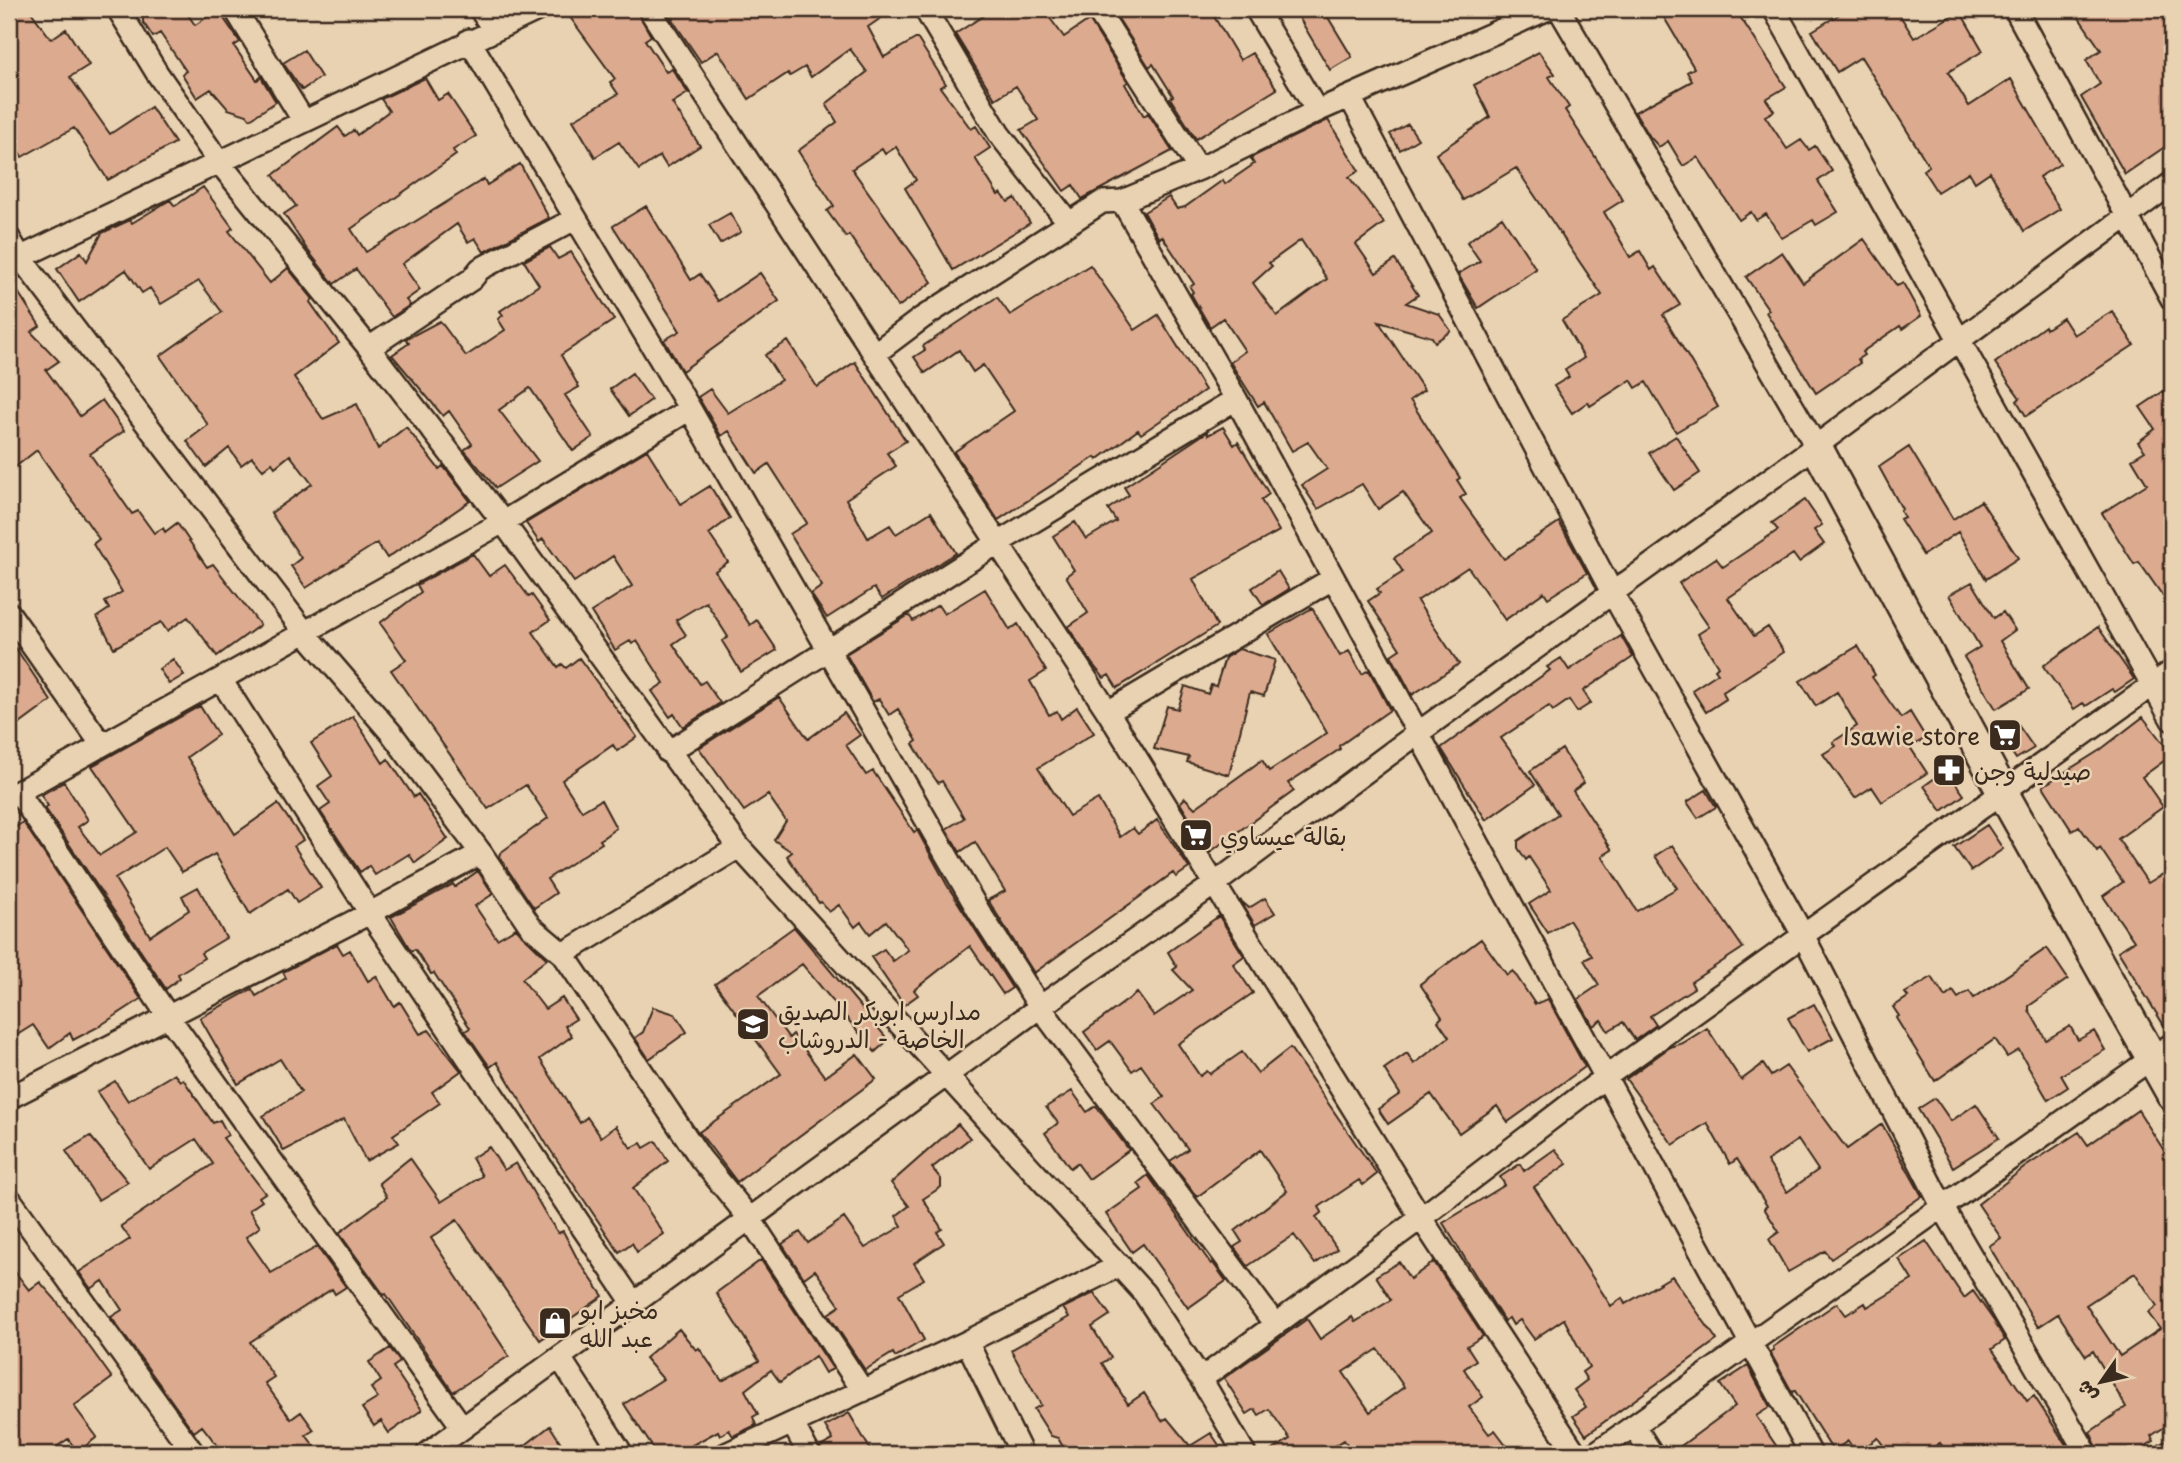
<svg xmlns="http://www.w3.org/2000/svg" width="2181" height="1463" font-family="'Playpen Sans','Playpen Sans Arabic',sans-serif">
<rect width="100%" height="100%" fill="#e9d2b2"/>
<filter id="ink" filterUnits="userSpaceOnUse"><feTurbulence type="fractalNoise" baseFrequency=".0143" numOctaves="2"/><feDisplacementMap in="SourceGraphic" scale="14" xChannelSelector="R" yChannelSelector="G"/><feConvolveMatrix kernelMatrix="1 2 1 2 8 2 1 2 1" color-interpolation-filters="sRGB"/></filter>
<g filter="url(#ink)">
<path fill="#dcaa8f" stroke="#3b2a1e" stroke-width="2" fill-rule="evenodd" d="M9,9h20l22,30 15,-10 23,36 -19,12 40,57 41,-27 24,36 -67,37 -34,-52 -52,29 -13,-23z
M152,9h32l11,16 23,-15 22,32 -6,4 23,34 4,-3 15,25 -26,17 -3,-4 -19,-6 -17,-20 -14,9 -15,-24 4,-3 -26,-38 -7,4 -10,-15v-7z
M564,9h72l15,27 -6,4 21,32 6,-3 16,24 -16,10 28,43 -33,21 -7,-11 -21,14 -20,-28 -24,15 -22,-37 45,-26 -8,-12 5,-3z
M665,9h229l-26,18 16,30 33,-19 29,46 -6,3 31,42 5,-3 14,22 -15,10 23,37 3,-2 7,9 7,-4 15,25 -77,47 -48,-82 11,-8 -20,-33 -11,7 -3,-5 -30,20 80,113 -34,25 -49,-72 -3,2 -19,-26 7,-5 -36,-55 39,-29 -11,-18 41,-32 -17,-23 -39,28 -6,-10 -15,9 -2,-3 -39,26 -31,-48 -17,11z
M978,9h65l21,28 25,-17 39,62 -3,2 19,32 4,-3 24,38 -90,48 -9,-14 -9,6 -43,-61 17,-10 -22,-34 -21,13 -40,-65 28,-18z
M1112,9h86l4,6 8,-5 30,50 12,-7 25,36 -81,50 -26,-41 3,-2 -20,-32 -4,3z
M1294,9h29l29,48 -22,13z
M1659,9h76l51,78 -20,12 8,12 -9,5 22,33 14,-9 8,10 6,-4 17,25 -14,10 20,31 -22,13 -3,-5 -31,18 -16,-24 -10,6 -5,-8 -12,8 -41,-63 -15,9 -15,-25 -9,6 -9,-10 -15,-25 57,-31 -5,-9 7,-4z
M1848,9h48l18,29 46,-27 23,40 -35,21 21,34 42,-27 49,85 -21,13 21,32 -36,22 -34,-59 -15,10 -6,-10 -32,20 -14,-22 6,-4 -68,-109 -24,15 -25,-41z
M2073,9h99v133l-47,32 -44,-77 19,-13 -14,-24 15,-10z
M304,50l17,27 -19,13 -19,-27z
M1539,52l16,22 -6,3 20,30 -4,3 58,90 -19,12 26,45 10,-6 11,19 4,-3 25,38 -17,10 55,92 -42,25 -30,-50 -10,6 -5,-8 -41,26 -2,-4 -16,11 -18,-27 15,-9 -4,-7 19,-12 -22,-38 40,-25 -86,-127 -53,32 -27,-46 54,-37 -16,-32z
M425,78l13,22 10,-6 28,42 -23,14 3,5 -105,74 15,23 118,-73 3,6 33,-21 29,54 -65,34 -9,-14 -7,4 -11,-18 -55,40 18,26 -14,10 4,5 -18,12 -36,-48 -22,15 -28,-36 -22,-34 12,-8 -23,-31 65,-48 7,9 9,-6 3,5 32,-24 -8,-12z
M1328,120l31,51 -10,6 35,46 -28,21 20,29 19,-13 23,35 -12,8 33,11 12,17 -16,11 -3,-5 -53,-15 45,68 -14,10 50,78 -3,2 9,14 -6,4 44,61 55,-37 28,51 -39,25 -4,-6 -39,28 -37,-53 -51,34 42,63 -47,31 -21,-40 9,-6 -32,-48 12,-8 -3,-4 26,-17 -9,-14 38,-25 -29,-41 -25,17 -16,-25 -44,25 -16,-24 25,-16 -19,-27 -16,9 -28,-49 -6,4 -28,-44 15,-11 -22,-33 -13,9 -19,-33 2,-2 -3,-5 4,-3 -32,-48 -3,3 -15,-27 25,-15 8,12 8,-2 38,-27 2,4 29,-20 -3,-5 3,-3zM1301,240l26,39 -50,37 -24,-33 19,-17 -3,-3z
M1408,124l10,15 -18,11 -10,-16z
M203,187l30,41 -4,3 41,52 18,-15 25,31 -3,3 29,41 -45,34 29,42 34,-15 21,45 28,-22 33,42 4,-3 27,35 -83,57 -10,-15 -71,45 -15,-22 10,-8 -30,-45 41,-29 -22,-29 -15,12 -3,-4 -9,7 -11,-13 -11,8 -12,-17 -23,19 -19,-26 21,-16 -48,-69 62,-44 -23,-31 -38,23 -11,-16 -8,5 -16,-23 -47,32 -22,-33 24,-17 6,9 15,-28 28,-13 2,3 38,-23 5,6z
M646,206l45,74 9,-6 18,27 42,-28 19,28 -97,70 -18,-31 16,-9 -67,-105z
M730,213l11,19 -21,12 -11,-19z
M1502,217l34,52 -58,39 -20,-34 22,-13 -13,-19z
M1864,239l33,47 6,-3 18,33 -19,13 -2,-3 -38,26 2,3 -6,4 2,4 -44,30 -50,-81 3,-2 -23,-33 36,-25 21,31z
M550,247l8,12 13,-7 43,68 -53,35 18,32 -14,8 28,42 -20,14 -43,-63 -31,22 39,51 -42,27 -32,-38 8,-6 -23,-33 -6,5 -51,-61 17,-12 -3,-4 34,-18 26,35 39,-26 -7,-11 5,-4 -3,-4 39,-26 -15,-24z
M1090,265l45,65 23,-15 47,75 -64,44 -3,-4 -41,30 -2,-3 -97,63 -44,-68 60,-41 -31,-46 -10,7 -14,-22 -34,23 -11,-16 11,-7 -2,-4 74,-49 13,18z
M9,278l31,48 -9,6 28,29 -13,9 34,46 22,-16 22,31 -34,23 42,60 6,-3 16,22 9,-5 2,4 12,-9 30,44 6,-3 47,61 -43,31 -29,-39 -21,14 -6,-9 -47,26 -17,-31 12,-8 -4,-7 17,-10 -29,-48 6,-5 -62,-89 -28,22v-117l8,-5 -8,-12z
M2112,311l22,34 -108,71 -9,-15 3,-3 -25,-35 50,-37 1,3 17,-11 11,17z
M788,341l29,46 38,-25 51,79 -19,12 9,13 -50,33 22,39 22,-13 6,9 35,-22 25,41 -74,46 -8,-11 -47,30 -16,-24 11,-8 -32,-52 17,-11 -38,-59 -13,9 -27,-42 -8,5 -23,-39 12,-8 18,24 53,-33 -16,-25z
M632,373l19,27 -22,16 -19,-27z
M2164,391l8,13v205l-33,-47 -5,2 -32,-51 45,-29 -15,-25 13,-8 -7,-9 17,-13 -15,-22z
M1223,427l11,18 4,-3 31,52 -8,6 18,31 -86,48 24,47 -100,62 -8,-13 -5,3 -11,-13 -25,-38 20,-14 -22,-37 8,-6 -21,-34 22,-14 11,17 30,-18 -8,-12 21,-14 -5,-8 83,-55 1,3z
M1676,436l24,37 -26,17 -25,-37z
M1909,447l44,72 28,-18 37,57 -32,21 -28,-47 -35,23 -23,-36 4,-2 -4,-6 2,-2 -23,-42z
M647,450l34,54 29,-18 20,32 -21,16 19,28 -13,9 35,54 7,-5 20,30 -36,22 -19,-31 6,-4 -22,-35 -30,18 10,15 -13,9 27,40 5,-3 15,22 -37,24 -9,-13 -4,3 -18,-26 12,-8 -27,-42 -5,3 -2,-3 -15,9 -24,-38 41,-26 -19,-30 -39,26 -31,-43 -4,3 -13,-19z
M1805,500l17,25 -8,5 10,14 -25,18 -6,-8 -65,44 26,38 14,-9 16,25 -61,40 3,7 -20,13 -14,-22 26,-17 -3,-4 3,-3 -20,-32 11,-7 -30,-44 37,-25 7,9 55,-37 -6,-7z
M473,554l16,22 16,-11 24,32 3,-2 18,25 -17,12 25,35 4,-3 4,4 13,-10 58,79 -20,14 -4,-6 -51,35 20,31 19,-11 15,28 -16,12 2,3 -55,36 9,14 -22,15 -35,-51 1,-4 48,-35 -22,-33 -38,24 -97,-139 15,-10 -26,-37 41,-31 -4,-7z
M1278,571l11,18 -26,16 -11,-17z
M1972,582l22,36 9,-6 12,18 -15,11 29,48 -33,20 -32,-52 16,-10 -31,-52z
M985,589l25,41 8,-6 28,47 -16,10 19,34 8,-4 4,8 16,-12 17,26 -56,35 31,48 29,-17 22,38 13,-9 5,6 19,-14 32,48 -13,9 -3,-4 -139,100 -46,-73 17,-9 -30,-49 -15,10 -14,-23 18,-11 -22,-37 -4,2 -13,-19 -12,-20 4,-3 -19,-32 -9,6 -10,-16 -6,3 -27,-48 63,-39 4,6 25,-16 6,9z
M1312,608l28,48 9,-5 13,23 7,-4 21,40 -51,36 1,3 -52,34 6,8 -84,61 -30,-49 5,-5 10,10 67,-48 7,11 58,-38 -59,-99z
M2098,627l36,52 -19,13 -3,-3 -26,17 -3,-3 -9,6 -31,-43z
M1621,636l12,21 -50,34 8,12 -14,9 -8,-12 -16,11 -4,-5 -48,32 34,47 -49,35 -45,-72 109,-78 -3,-3 14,-9 8,12z
M9,638l42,63 -42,31z
M1858,646l17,29 -3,2 29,41 9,-6 16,26 -16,9 17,26 -45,29 -10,-15 -17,11 -32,-44 13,-8 -3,-4 24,-16 -20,-34 -21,14 -16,-25z
M1239,649l36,11 -11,36 -14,-4 -21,83 -42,-13 2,-5 -35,-8 13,-43 11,3 7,-23 23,8 3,-9 5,1 9,-28z
M173,659l11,16 -15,9 -10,-15z
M779,697l29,42 36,-26 16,22 -14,10 20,30 7,-4 41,61 3,-2 30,55 65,103 -9,6 -33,-48 -56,44 4,5 -14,10 -33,-48 13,-8 9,12 15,-11 -22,-29 -16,13 -9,-12 -6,5 -16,-22 -10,7 -8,-10 -2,1 -32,-47 5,-4 -18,-12 12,-19 -18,-26 -24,16 -45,-63z
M200,706l18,29 -31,22 48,77 43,-30 25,36 -9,6 27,42 -24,15 -9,-14 -38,25 -35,-60 -33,18 -17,-25 -50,32 35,57 39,-26 -7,-14 16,-9 28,51 -25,15 3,5 -26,16 2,4 -14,11 -121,-181 3,-2 -7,-11 23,-13 24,38 -10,7 22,28 37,-23 -45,-66z
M353,716l30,47 5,-4 26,38 4,-3 30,45 -33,24 -6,-9 -34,21 -6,-9 -9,6 -40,-61 10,-7 -12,-18 14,-10 -21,-33z
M2143,717l29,38 -30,22 21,30 -45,32 30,44 15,-9 9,13v144l-4,1 -50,-81 16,-10 -31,-45 20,-14 -23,-34 -3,3 -18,-25 -7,5 -29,-45 57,-36z
M2018,725l16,23 -18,11 -15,-23z
M1562,749l22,34 -11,8 39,59 -10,6 35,55 40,-23 -22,-32 17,-11 71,103 -52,34 3,6 -44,28 6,9 -21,15 -12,-18 -15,9 -7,-11 -8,6 -15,-27 21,-14 -15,-25 8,-4 -23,-36 -21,13 -19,-29 22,-14 -22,-33 -3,3 -8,-12v-7l40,-27 -28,-43z
M1946,770l18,25 -22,16 -18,-25z
M1706,790l10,17 -18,11 -11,-16z
M23,822l118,177 -43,28 -25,13 -3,-7 -21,15 -16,-23 -24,15v-208z
M1987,825l16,24 -32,22 -17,-24z
M478,871l15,23 -18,12 22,33 19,-11 31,31 -25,20 23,30 17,-11 14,21 -11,7 7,10 -32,23 40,64 7,-6 14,20 15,-11 15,22 10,-5 3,5 12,-7 12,20 -35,27 31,46 -27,18 -5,-9 -13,9 -72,-107 -50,-83 -7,5 -25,-36 5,-3 -36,-55 -3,1 -16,-25 -4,2 -20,-34 62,-33 2,3z
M1265,898l10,15 -20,12 -15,-25 9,8z
M1219,916l25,40 -11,8 20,29 -75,51 22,32 7,-5 3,3 32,-22 16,21 32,-25 87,126 -14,11 -4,-5 -40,27 3,5 -6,5 21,32 -22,15 -21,-29 -46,31 -14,-19 8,-5 -7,-11 52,-40 -27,-41 -63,47 -27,-36 18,-12 -34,-45 10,-7 -23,-32 -9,6 -22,-30 -13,9 -13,-18 53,-39 17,23 38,-26 -19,-20 4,-3 -9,-15z
M794,927l91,109v7l-10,9 -73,-88 -44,32 31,42 4,-4 32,43 32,-23 19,25 -139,103 -38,-50 82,-58 -66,-90z
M1481,939l26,36 6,-4 22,33 13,-5 37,68 -77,55 -11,-16 -38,27 -28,-39 -43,30 -10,-15 22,-15 -16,-25 23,-16 7,11 35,-27 -11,-16 4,-4 -22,-33z
M337,944l6,10 7,-4 18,31 8,-5 18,30 6,-4 20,32 9,-4 32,41 -29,21 8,11 -47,32 6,8 -33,18 -22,-42 -60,32 -21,-35 38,-24 -21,-33 -42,25 -38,-66 52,-29 4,7 30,-18 -3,-6z
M2047,948l21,31 -39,27v4l17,30 24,-14 8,14 16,-9 11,19 -44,25 7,12 -20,13 -29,-50 -12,7 -12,-18 -60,42 -39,-63 3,-2 -6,-9 15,-10 -3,-4 27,-16 13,20 8,-6 5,7 11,-7 5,7z
M1814,1004l19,34 -26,14 -19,-34z
M653,1007l22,7 12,18 -38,27 -14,-21 8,-6z
M1707,1028l34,52 22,-16 8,12 15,-10 61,83 35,-25 40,72 -91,63 -6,-8 -37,21 -19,-33 10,-7 -15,-24 3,-2 -30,-47 -7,5 -23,-41 -34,22 -47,-66 44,-32 13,-4zM1798,1140l20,30 -31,22 -20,-31z
M174,1074l6,7 3,-2 30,44 7,-3 8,15 -5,3 42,55 -6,4 3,4 -13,9 11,17 -14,10 25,36 46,-26 29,40 -11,7 -3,-5 -82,53 24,35 -9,6 26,36 10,-7 13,18 -8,5 14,19h-96l-22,-28 -8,6 -83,-115 11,-7 -19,-29 -12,8 -12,-17 51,-33 -9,-13 92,-62 -17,-25 -47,30 -52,-77 18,-11 13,20z
M1072,1091l15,21 9,-6 33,44 -40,29 -12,-16 -7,5 -25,-35 13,-10 -12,-16z
M1935,1098l16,23 25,-17 23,34 -46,29 -35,-58z
M2138,1110l34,53v192l-5,4 5,8v55l-21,14 3,5 -10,6 5,7h-49l-10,-22 36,-25 -33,-56 -7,5 -28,-42 -20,13 -49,-81 12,-8 -23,-34 47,-37 54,-35 9,13zM2135,1273l22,33 -9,7 12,16 -40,27 -34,-51z
M958,1124l12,14 -38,30 9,11v8l-18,12 19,30 -5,3 7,11 -30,20 10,16 -25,15 25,46 -29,17 -2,-4 -28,17 -37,-56 12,-8 -25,-36 -11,8 -22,-34 18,-12 8,11 36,-25 21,30 37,-22 -6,-10 13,-10 -18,-23z
M90,1136l38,46 -30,18 -32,-49z
M489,1147l15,23 12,-7 32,55 10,15 5,-2 15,29 25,36 -63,44 -83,-120 -26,18 78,118 -56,36 -67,-98 -2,1 -45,-62 48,-36 -8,-14 31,-25 31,44 41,-26 -10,-18z
M1555,1149l12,15 -33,23 77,119 11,-8 3,6 47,-28 45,64 -131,95 -13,-19 13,-9 -12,-17 13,-10 -5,-8 7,-5 -25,-48 -30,20 -14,-19 -7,5 -4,-7 -5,3 -61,-98 62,-38 -5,-8 20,-13 4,7z
M1148,1175l63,89 2,-1 13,18 -38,27 -45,-64 -11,8 -26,-38 36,-25 -4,-6z
M1926,1241l38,57 9,-7 21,30 11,19 -13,9 35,52 7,-5 38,58h-124l-8,-11 -16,11h-35l-11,-16 -22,15 -8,-12 -15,10 -38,-60 -3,1 -22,-40 4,-2 -1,-3 64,-44 9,12 19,-12 2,4 45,-27 -13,-21z
M761,1260l72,109 -8,4 -10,-17 -35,26 -9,-12 -26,20 13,24 -5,3 3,8 -23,11 -4,-6 -9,5 -2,-4 -42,23h-19l-33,-50 39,-25 -18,-21 34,-29 17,21 3,-2 23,33 37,-20 -43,-68z
M1399,1262l11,17 24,-17 49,74 -16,10 9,14 -12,9 19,28 -14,10 20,27 6,-4 18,24h-159l-10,-14 -22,14h-56l24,-15 -21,-30 -10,6 -4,-6 -8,5 -23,-36 83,-59 13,20 32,-22 3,5 36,-22 -15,-24zM1378,1349l26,38 -34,25 -27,-40z
M9,1264l20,26 11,-8 15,17 57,79 -38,28 23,31 -19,15 -10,-13 -22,15h-37z
M1094,1293l16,22 -18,12 19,31 -9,5 26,41 16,-11 18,28 5,-3 23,28 21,-13 14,21h-158l-9,-16 -7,-2 -17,-27 7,-4 -30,-55 58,-33 -6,-9z
M390,1348l10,14 -7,5 29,43 -33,23 -8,-12 -7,5 -12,-18 16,-10 -7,-10 10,-7 -12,-19z
M1748,1366l22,41 -14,9 21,31 -11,7h-96l65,-48 -15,-22z
M849,1413l24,41h-51l-2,-7 13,-7 -8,-14z
M550,1426l18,28h-54z"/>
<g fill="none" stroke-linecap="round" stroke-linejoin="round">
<g stroke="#3b2a1e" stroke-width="26">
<path id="street" d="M118,9l39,64 62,89 150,186 134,174 236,325 405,446 57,86 44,75
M235,9l68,111
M480,9l13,20
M649,9l459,703 313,506 155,236
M925,9l74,125 70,89
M1097,9l102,160
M1256,9l61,102
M1559,9l257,437
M1774,9l398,711
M2015,9l157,290
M469,40l221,369 288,501 62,97 234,316
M1350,97l263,497 190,341 140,273 144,246
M1122,201l114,198 575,1055
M9,238l11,19 286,377 86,100 89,119 50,74 32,27 138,205 49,60 113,172
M9,263l530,-254
M369,348l103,-69 8,-10 95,-50
M874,354l48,-36 180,-116 20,-1 77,-32 118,-58 231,-102
M9,613l93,132
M221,680l149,233 264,391
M1108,712l224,-133
M668,752l328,-208 240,-145
M18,792l150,224 295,412
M9,797l494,-275 187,-113
M563,954l176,-107
M9,1098l361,-185 111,-60
M9,1198l185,256
M967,1342l55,112
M560,1358l62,96
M1201,1379l220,-161 186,-142 565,-405
M793,1424l16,30
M1634,1426l18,28
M427,1454l613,-447 173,-122 205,-152 398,-287 356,-263
M726,1454l241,-112 153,-77
M1594,1454l578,-410
M2167,1454l5,-3"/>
</g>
<g stroke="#3b2a1e" stroke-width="35">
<path id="secondary" d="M1816,446l187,347 169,301"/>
</g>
<use href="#street" stroke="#e9d2b2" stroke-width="21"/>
<use href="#secondary" stroke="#e9d2b2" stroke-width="30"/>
</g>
</g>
<defs>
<g id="supermarket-square" transform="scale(1.75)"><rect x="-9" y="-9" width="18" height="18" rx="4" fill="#3b2a1e" stroke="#e9d2b2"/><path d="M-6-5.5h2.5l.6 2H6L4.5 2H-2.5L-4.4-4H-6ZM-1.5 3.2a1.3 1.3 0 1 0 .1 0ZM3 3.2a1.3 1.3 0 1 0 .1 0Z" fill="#fff"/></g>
<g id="pharmacy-square" transform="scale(1.75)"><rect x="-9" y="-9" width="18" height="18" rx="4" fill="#3b2a1e" stroke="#e9d2b2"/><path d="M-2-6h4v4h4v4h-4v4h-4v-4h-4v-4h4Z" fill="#fff"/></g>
<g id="school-square" transform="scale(1.75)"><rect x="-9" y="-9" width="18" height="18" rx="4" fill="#3b2a1e" stroke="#e9d2b2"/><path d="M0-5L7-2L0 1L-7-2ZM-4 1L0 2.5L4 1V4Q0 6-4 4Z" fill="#fff"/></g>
<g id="shop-square" transform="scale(1.75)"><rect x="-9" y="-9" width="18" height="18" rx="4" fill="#3b2a1e" stroke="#e9d2b2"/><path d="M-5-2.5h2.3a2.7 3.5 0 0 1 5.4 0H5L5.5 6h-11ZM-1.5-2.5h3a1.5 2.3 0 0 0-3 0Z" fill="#fff"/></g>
</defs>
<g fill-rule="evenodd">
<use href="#supermarket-square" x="2005" y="735"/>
<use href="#pharmacy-square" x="1949" y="770"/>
<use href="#supermarket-square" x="1196" y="835"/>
<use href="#school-square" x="753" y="1024"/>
<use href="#shop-square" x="555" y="1323"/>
</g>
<g text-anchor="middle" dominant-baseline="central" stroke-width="5" stroke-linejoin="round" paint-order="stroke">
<g font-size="24" fill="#3b2a1e" stroke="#e9d2b2" text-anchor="start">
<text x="1980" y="735" text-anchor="end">Isawie store</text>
<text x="1974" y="770">صيدلية وجن</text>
<text x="1220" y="835">بقالة عيساوي</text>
<text x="778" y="1010">مدارس ابوبكر الصديق<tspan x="778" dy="28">الخاصة - الدروشاب</tspan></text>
<text x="580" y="1309">مخبز ابو<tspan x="580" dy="28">عبد الله</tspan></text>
</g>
</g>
<rect width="2181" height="1463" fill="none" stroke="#e9d2b2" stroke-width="35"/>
<rect x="18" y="18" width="2146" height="1428" fill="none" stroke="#3b2a1e" stroke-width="2.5" filter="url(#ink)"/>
<g transform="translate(2101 1382) rotate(236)" stroke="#e9d2b2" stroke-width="5" paint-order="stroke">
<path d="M0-5L12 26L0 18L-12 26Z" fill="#3b2a1e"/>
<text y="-10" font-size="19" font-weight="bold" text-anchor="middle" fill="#3b2a1e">ش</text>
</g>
</svg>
